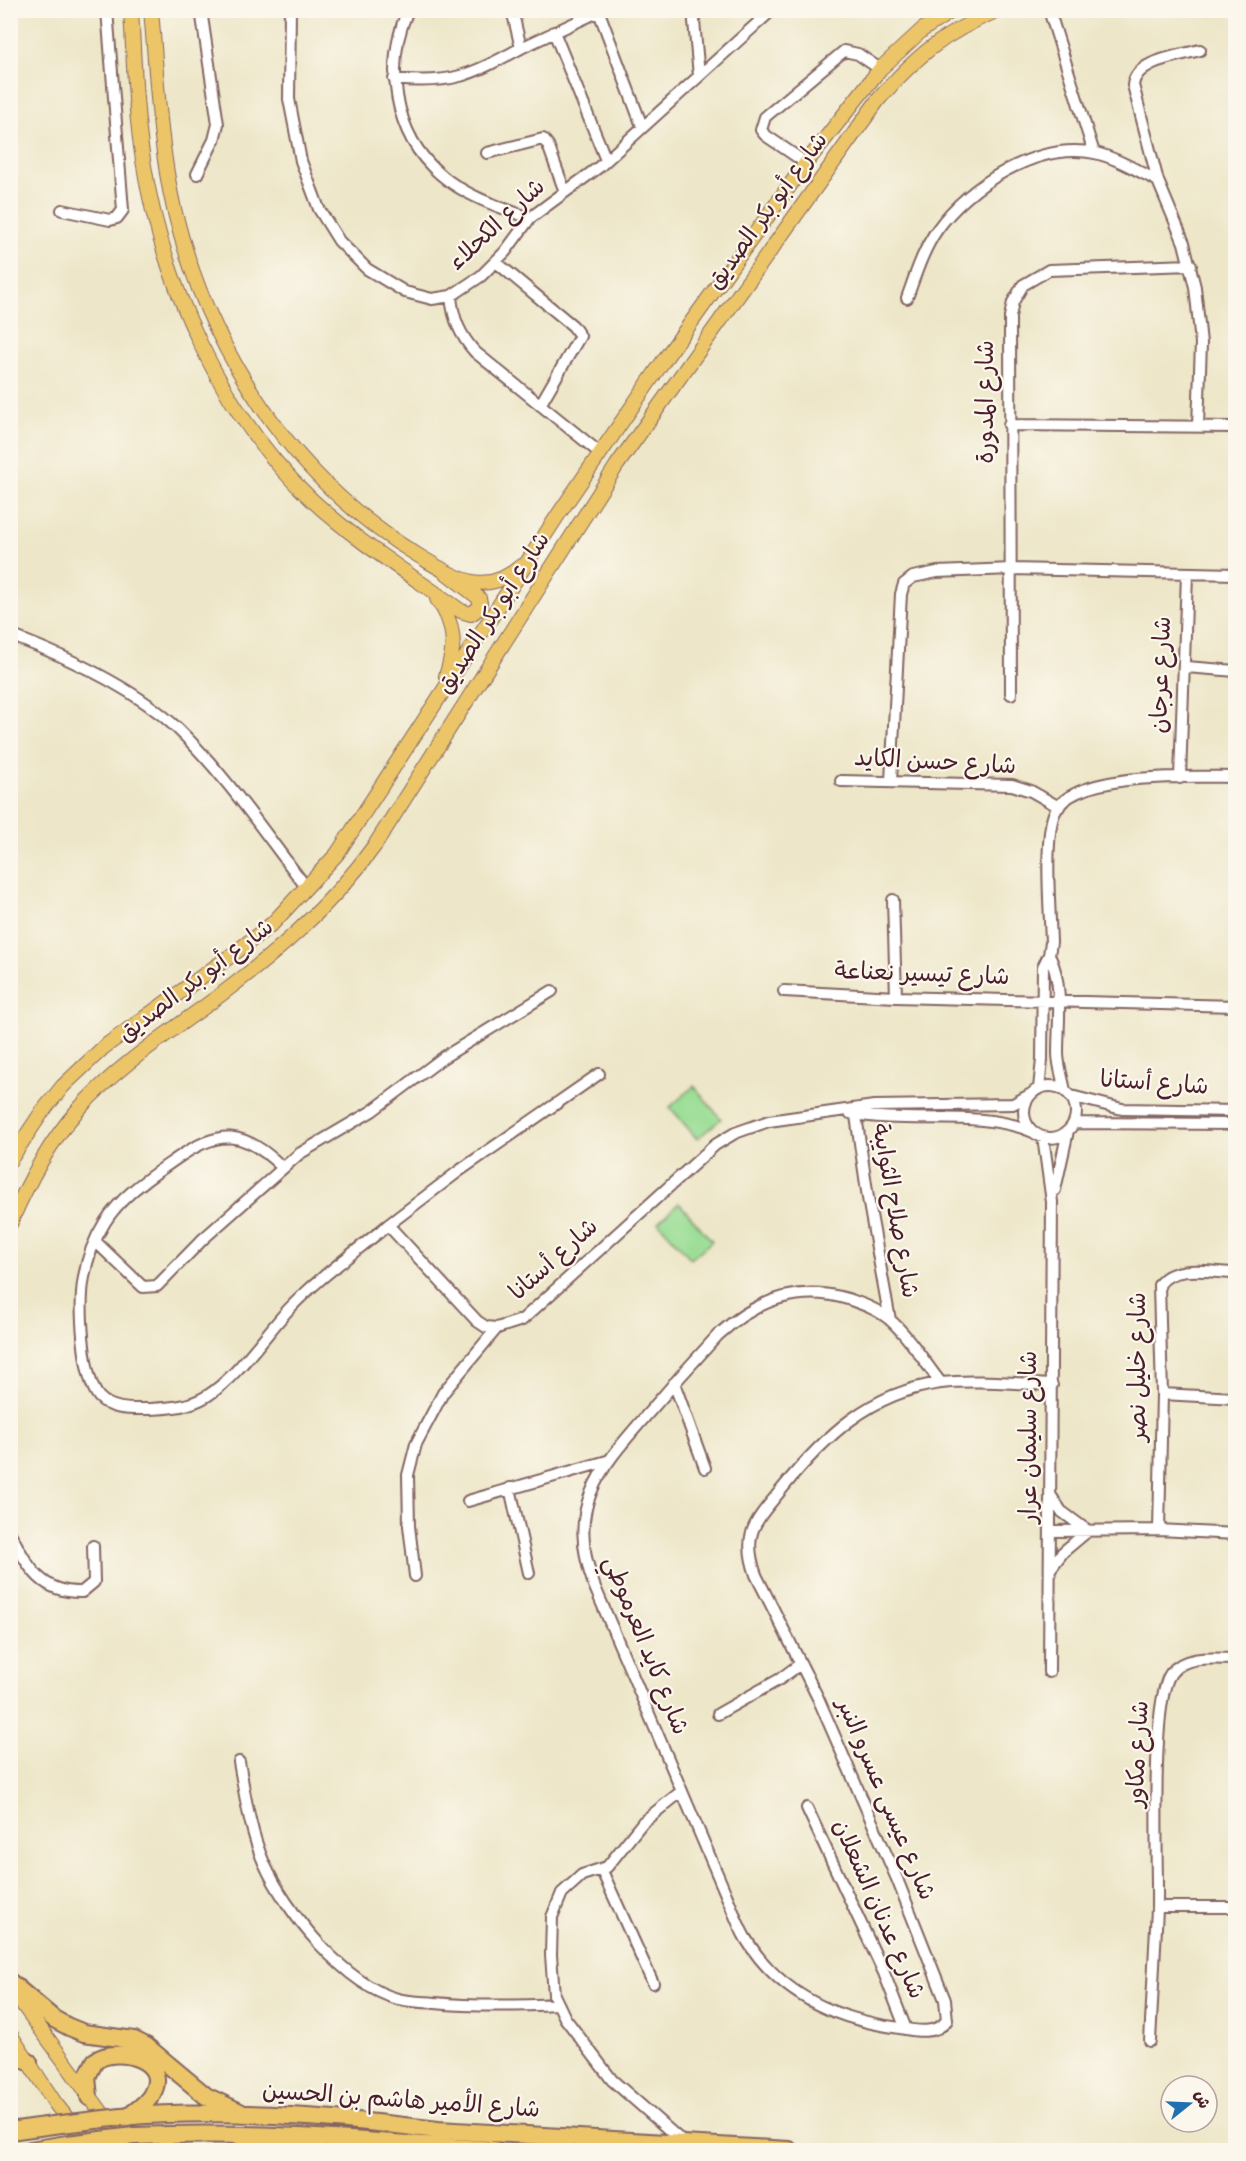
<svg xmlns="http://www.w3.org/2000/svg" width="1246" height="2161" font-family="Dekko,'Playpen Sans Arabic',sans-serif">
<rect width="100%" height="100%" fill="#fbf7ec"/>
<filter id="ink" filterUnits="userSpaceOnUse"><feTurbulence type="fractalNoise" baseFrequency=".0167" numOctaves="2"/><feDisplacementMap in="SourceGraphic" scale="12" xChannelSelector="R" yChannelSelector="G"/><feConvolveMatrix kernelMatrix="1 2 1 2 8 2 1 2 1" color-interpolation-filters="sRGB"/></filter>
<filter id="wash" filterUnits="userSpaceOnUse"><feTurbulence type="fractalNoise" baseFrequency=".008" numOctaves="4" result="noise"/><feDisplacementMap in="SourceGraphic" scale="24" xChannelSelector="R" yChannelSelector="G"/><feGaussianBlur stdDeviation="1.35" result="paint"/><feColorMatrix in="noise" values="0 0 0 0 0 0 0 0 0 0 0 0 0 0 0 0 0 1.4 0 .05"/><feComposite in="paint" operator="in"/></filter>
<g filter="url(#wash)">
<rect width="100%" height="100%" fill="#ede6c8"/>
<path fill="#9bde96" stroke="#727e60" stroke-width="1.5" d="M694,1086l27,33 -24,20 -27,-32z
M679,1203l33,38 -21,18 -33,-37z"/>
</g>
<g filter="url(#ink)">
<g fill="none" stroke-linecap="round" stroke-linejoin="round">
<g stroke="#836562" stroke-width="14">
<path id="minor" d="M290,10l-1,89 12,62 18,48 20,32 28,28 38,23 27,7 19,-3 30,-20 24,-24 25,-34 69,-51 173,-157
M408,10c-24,54 -15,124 32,164 25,22 59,33 90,44
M693,10l6,66
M1049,10l45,143
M599,12l43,114
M554,32l52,128
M521,48l81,-38
M394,79c58,6 77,-4 127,-31l-9,-38
M487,153l56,-14 5,6 17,47
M806,163l-41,-28 -4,-5 4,-13 79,-66 14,3 22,15
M197,174l17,-34 4,-16 -17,-114
M62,210l48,10 7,-2 6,-8 -16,-200
M496,262l77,64 7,10 -40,69
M451,296c2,23 9,39 24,56l125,101
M907,298c8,-22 16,-48 30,-68 32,-45 101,-89 158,-77 22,5 43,18 63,28
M1009,425l227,2
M1198,426l3,-83 -6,-56 -11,-44 -26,-62 -25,-96c3,-25 46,-29 67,-35
M10,635c55,21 124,53 167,93 50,48 88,106 130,160
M1186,667l50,4
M1011,694l-1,-377 3,-15 10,-17 26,-15 142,-5
M1180,778l7,-204
M841,781l171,4 19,6 28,16
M891,781l10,-187 3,-10 9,-7 24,-5 75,-3 224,5
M893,900l3,97
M1049,955c15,30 9,66 9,98 0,13 5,26 7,38
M784,991l112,6 340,9
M1024 1112a26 26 0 1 1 52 0a26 26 0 1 1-52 0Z
M1039,1088l3,-28 1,-93 6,-12 2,-13c-1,-30 -7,-101 3,-128 17,-44 142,-37 182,-37
M1071,1096l51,13 114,2
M855,1109l13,89 22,122
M850,1113c57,12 134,-4 183,19
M1074,1123l162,1
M1043,1137l9,65 -3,470
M282,1167c-38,-37 -63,-39 -106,-8 -26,18 -54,36 -71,63 -10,16 -18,37 -21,55 -5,25 -2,100 15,120 13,14 34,12 51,12 20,-1 39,-2 57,-13 30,-19 57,-60 81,-86 30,-32 66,-57 100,-85
M1055,1190l13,-59
M96,1242l47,45 14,-1 46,-47 96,-85 73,-43 72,-54 108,-66
M497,1328l-11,-1 -9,-6 -89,-96 71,-54 140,-97
M674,1383l31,85
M941,1383c-16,-20 -32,-47 -52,-64 -12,-10 -27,-15 -41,-20 -50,-15 -93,2 -130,36 -25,27 -49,54 -73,82 -48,55 -79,91 -51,168l133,312c6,13 11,29 19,42 34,56 91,81 154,89 16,3 37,7 47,-8l-2,-20 -48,-121 -79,-181 -62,-123c-15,-42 0,-54 25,-85 43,-53 89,-98 160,-107 36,-4 75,1 111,2
M1162,1394l74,4
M510,1488l19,85
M468,1501l139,-40
M1159,1530l3,-136 -3,-109c14,-22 54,-12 77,-12
M1052,1531l107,-1 77,4
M10,1533c18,33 30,60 72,59l12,-10 -1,-36
M1051,1568l12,-16 25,-21 -27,-20 -10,-15
M415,1576l-6,-50 -1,-51 8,-31 27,-51 54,-65 25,-8 193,-175 20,-12 34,-12 105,-15 139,-2 18,-10
M718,1714l62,-35 20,-15
M239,1762c6,33 11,69 25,101 22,49 81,122 134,136 12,3 25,3 37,4 41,4 81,3 122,1
M682,1791l-39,31 -36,45 -25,8 -20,18 -10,24 -1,38 3,40 11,23 47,62 72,63
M807,1808l77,165 22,56
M602,1871l51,112
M1157,1907h79
M1150,2041c2,-44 5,-88 7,-132 1,-44 -7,-208 14,-236 14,-19 45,-14 65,-14"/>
</g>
<g stroke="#836562" stroke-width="16">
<path id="major" d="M131,10c3,50 4,101 12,150 19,122 78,255 169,340 45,42 99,75 149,111l10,3 8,-6 1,-5 -1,-5 -39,-30
M151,10c6,66 8,134 23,199 34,141 119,272 245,347 36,21 65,43 102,10
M437,599c19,26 19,47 9,77
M10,1160l32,-48 21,-26 41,-39 132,-95 37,-29 64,-69 221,-339 106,-155 142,-197 74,-94 42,-39 31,-20
M10,1224c17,-40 38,-80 67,-113 39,-44 87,-75 134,-109 62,-46 119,-94 164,-157l242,-380 261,-365c38,-44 66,-67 120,-90
M10,1987l119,163
M10,2034l45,69 37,47"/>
</g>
<g stroke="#836562" stroke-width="20">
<path id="highway" d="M10,1982l44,37 15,8 15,6 50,7 12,6 60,50 34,16
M10,2053l19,9
M89,2097l-2,-20 8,-16c23,-16 76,-1 57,33 -5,10 -16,16 -24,23
M121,2117c101,-9 217,0 317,13l351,20
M10,2131l43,-6
M134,2136c121,-6 240,6 360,14
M244,2140l34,10
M30,2150l37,-6"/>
</g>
<use href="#minor" stroke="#fff" stroke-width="10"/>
<use href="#major" stroke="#ecc569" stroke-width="14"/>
<use href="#highway" stroke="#ecc569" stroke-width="16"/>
<g stroke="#836562" stroke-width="20" stroke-linecap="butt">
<path id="highway-bridge" d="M53,2125l68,-8
M67,2144l67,-8"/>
</g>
<use href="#highway-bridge" stroke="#ecc569" stroke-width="16"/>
</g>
</g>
<g text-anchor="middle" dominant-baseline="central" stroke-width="4.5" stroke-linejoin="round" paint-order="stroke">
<g font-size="24" fill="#4a1f2b" stroke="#fbf7ec">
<text transform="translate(769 212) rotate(-54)">شارع أبو بكر الصديق</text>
<text transform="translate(498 226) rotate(-43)">شارع الكحلاء</text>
<text transform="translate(988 402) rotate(-90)">شارع المدورة</text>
<text transform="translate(495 614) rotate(-57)">شارع أبو بكر الصديق</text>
<text transform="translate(1163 675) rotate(-88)">شارع عرجان</text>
<text transform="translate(935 764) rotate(3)">شارع حسن الكايد</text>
<text transform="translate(922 976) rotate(2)">شارع تيسير نعناعة</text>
<text transform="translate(197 982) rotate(-37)">شارع أبو بكر الصديق</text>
<text transform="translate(1154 1085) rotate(4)">شارع أستانا</text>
<text transform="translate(893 1211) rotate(80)">شارع صلاح الثوايبة</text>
<text transform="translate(555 1261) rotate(-42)">شارع أستانا</text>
<text transform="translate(1140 1367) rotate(-90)">شارع خليل نصر</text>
<text transform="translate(1031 1437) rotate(-90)">شارع سليمان عرار</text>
<text transform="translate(644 1646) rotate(68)">شارع كايد العرموطي</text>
<text transform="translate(1140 1754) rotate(-87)">شارع مكاور</text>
<text transform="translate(884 1800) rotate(67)">شارع عيسى عسرو النبر</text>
<text transform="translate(877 1910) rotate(66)">شارع عدنان الشعلان</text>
<text transform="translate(401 2102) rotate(4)">شارع الأمير هاشم بن الحسين</text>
</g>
</g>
<rect width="1246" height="2161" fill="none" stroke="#fbf7ec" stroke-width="36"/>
<g transform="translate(1189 2104) rotate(72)"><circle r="28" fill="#fbf7ec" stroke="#b4a19f" stroke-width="1.5"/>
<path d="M0-4.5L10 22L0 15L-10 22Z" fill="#1f6fb2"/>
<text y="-9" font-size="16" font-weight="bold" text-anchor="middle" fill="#4a1f2b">ش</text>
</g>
</svg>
